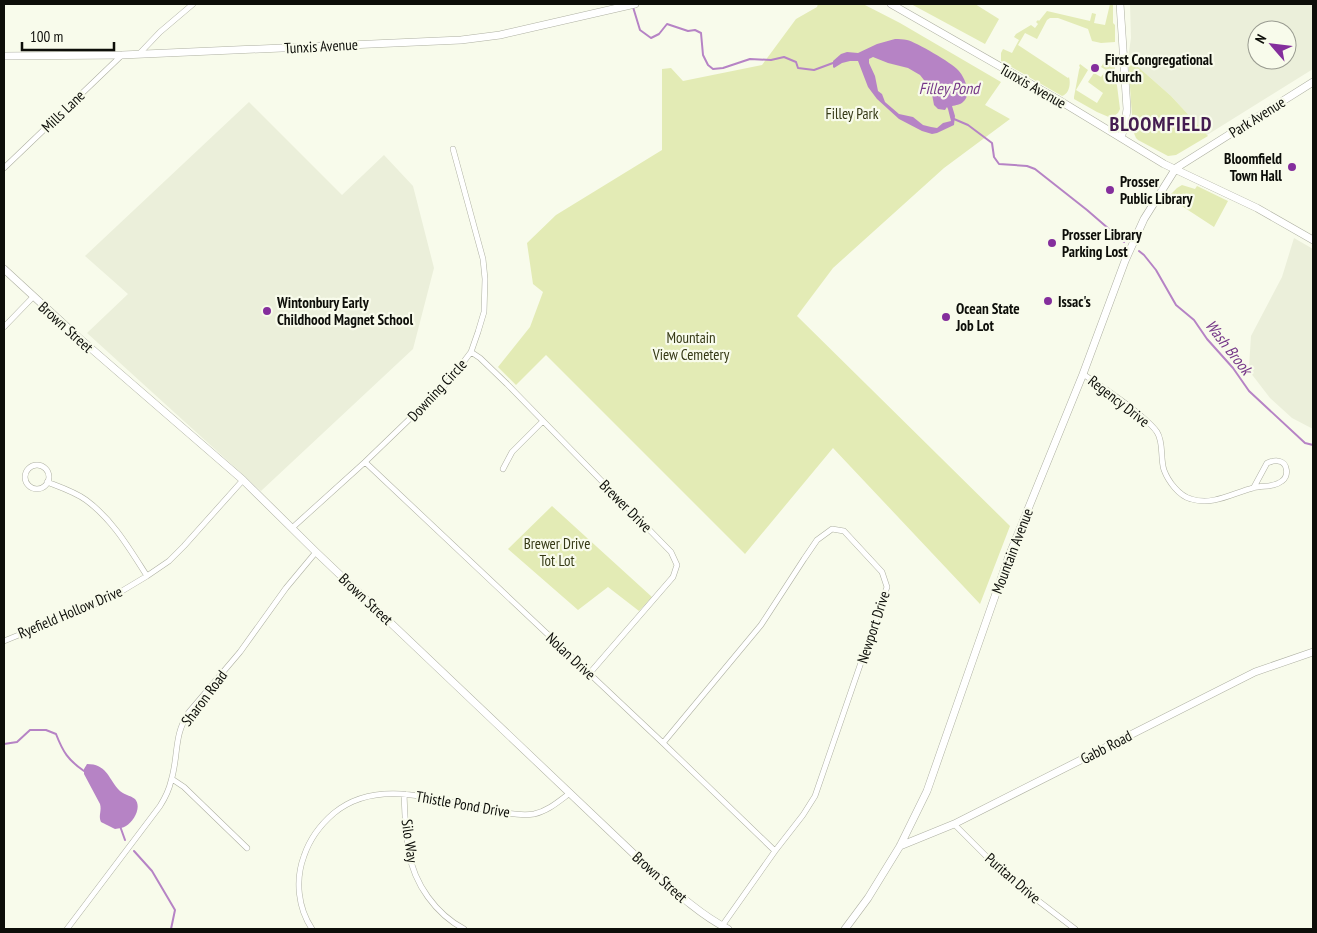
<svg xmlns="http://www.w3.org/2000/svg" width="1317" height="933" font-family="'PT Sans Narrow',sans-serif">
<rect width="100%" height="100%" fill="#f8fbeb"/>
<path fill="#ebefda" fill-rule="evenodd" d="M1130,4h183v65l-106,66 -36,-39 -43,-38 3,-20zM1257,30h30v30h-30z
M249,102l93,93 42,-40 29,31 21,82 -21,81 -152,142 -174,-158 41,-39 -43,-38z
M1294,238l19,11v180l-21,-11 -22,-20 -20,-26 -1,-5 2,-31 31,-59z"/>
<path fill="#e3ebb5" d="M818,4h45l37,19 101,59 -16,23 25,14 -66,49 -111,100 -36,48 213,210 -30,78 -147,-156 -88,106 -199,-199 -30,30 -18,-18 32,-40 13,-35 -10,-8 -6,-41 29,-28 106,-65v-81l9,-1 12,13 79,-16 34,-46 21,-12z
M911,4h64l24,15 -14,25z
M1110,4h3v19l2,2v17l-14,1 -9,-2 -4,-12 -30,-11h-8l-3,2 -10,19 -12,-6 -7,12 50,33 1,-1c2,7 0,17 -7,19l-61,-35v-8l2,-4 9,4 7,-13 -5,-3 2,-3 15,-9 4,3 3,-4 -2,-2 2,-2 1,1 8,-10 43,10 2,-8 4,1 -2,9 11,2z
M1113,54l7,55 -2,4 -7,5 -14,-6 -23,-13v-2l5,-27 1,-3 -1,-1 1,-2 8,6 -12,20 21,13 6,-10 -15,-11 6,-9 7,4 5,-7 -5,-3 7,-11z
M1128,58l43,38 37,40 -32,19 -8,1 -30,-16 -2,-2 -3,-7z
M1182,185l13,4 2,-3 31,15 -14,26 -46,-30 9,-9z
M552,506l100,91 -13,14 -31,-24 -30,23 -70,-61z"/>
<path fill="#b683c5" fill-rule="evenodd" d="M895,39c4,0 8,0 12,1 9,2 45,23 51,30 7,7 14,25 5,32 -3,3 -7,3 -11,4l3,10 -1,9 -17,8 -5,1 -10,-3 -23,-12 -22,-20 -9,-12 -10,-26h-8l-8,2 -8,5 -1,-1v-6l8,-7 6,-2 11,1 19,-9zM873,57l15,6 20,5 12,7 11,14 3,16 4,4 7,1 2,-3 1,2 3,12 -8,2 -6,5 -6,-1 -8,-2 -10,-8 -14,-3 -14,-12 -3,-8 -4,-3 -3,-15 -6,-13v-4z
M87,764c19,0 21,13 31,25 5,6 12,6 17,10 7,8 -1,22 -9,27 -3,2 -7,2 -11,3l-14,-7c-3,-6 1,-11 -1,-18l-16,-30v-5z"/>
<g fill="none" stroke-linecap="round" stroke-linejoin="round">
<path stroke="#b683c5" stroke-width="2" d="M633,7l7,23 11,8 8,-4 8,-10 21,7 7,-1 6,3 2,22 5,10 5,4 10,-1 27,-9 21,1 13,-3 12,5 2,6 16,2 19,-7
M954,119l14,6 24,18 2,14 5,7 28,2 8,3 52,41 37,32
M1139,251l5,4 12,15 20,35 18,15 13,19 26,29 16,23 56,52 8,2
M4,744l13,-2 13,-12h16l10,4c7,18 12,26 28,37
M120,826l5,14
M134,851l18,20 23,39 -4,19"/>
<g stroke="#aeb0a2" stroke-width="6">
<path id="street" d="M139,54l21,-22 33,-28
M4,168l118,-113
M4,327l29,-30
M471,352l9,6 27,26 164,168 6,13 -4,12 -84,97
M1083,374c19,13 40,26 58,42 6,5 12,10 16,16 7,11 3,26 7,38 4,11 15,26 27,29 22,7 42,-6 62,-11 10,-3 20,0 29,-7 7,-5 6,-19 -4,-20 -3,-1 -8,1 -11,2l-13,24
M365,462l298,281 112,108
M25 477a12 12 0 1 1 24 0a12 12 0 1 1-24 0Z
M503,469l9,-17 31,-31
M47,482c13,5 28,10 39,18 27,20 43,48 61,76
M292,528l73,-66 84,-81 22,-29 7,-20 6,-20 1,-33 -2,-20 -30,-110
M4,641l108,-44 35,-21 22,-15 15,-15 59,-66
M663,743l98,-118 43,-66 13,-19 15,-11 12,2 38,41 5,15 -72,209 -12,19 -28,36 -53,75
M172,779l12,8 63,61
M404,794c1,19 1,39 5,58 5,32 27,62 55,77
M954,824l52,52 69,53
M67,929l93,-123c5,-8 9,-16 11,-25 8,-26 2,-45 18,-69l51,-60 46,-64 30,-36
M312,929c-14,-21 -17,-49 -8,-73 6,-18 16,-31 30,-43 47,-39 113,-8 166,-1 11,2 23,4 34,2 14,-3 25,-13 36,-21"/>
</g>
<g stroke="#aeb0a2" stroke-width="8">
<path id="secondary" d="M891,4l166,95 107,65 93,44 56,32
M1120,4l7,105 -2,15 -4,14
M4,56l118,-1 339,-15 39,-5 135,-31
M4,269l75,69 164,142 73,72 321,305c29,25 56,54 91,72
M900,846l54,-22 301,-152 58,-20
M845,929l23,-31 32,-52 27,-55 82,-235 74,-182 42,-113 19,-42 32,-51 137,-86"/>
</g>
<use href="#street" stroke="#fff" stroke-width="5"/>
<use href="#secondary" stroke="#fff" stroke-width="7"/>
</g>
<g fill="#842e9c" stroke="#f8fbeb" stroke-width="2">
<circle cx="1095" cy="68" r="5"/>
<circle cx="1292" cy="167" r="5"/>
<circle cx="1110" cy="190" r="5"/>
<circle cx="1052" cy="243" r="5"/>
<circle cx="1048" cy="301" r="5"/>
<circle cx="267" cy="311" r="5"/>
<circle cx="946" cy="317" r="5"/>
</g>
<g text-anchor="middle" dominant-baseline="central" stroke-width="4.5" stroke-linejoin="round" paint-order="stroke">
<g font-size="15" fill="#0d0e09" stroke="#f8fbeb">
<text transform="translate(321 46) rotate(-3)">Tunxis Avenue</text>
<text transform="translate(1033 86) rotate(30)">Tunxis Avenue</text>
<text transform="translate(63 111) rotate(-44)">Mills Lane</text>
<text transform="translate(1257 117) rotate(-32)">Park Avenue</text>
<text transform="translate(66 327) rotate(42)">Brown Street</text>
<text transform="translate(437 390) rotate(-47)">Downing Circle</text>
<text transform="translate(1119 401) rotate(38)">Regency Drive</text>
<text transform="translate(626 506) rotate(45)">Brewer Drive</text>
<text transform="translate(1012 551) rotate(-69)">Mountain Avenue</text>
<text transform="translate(366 599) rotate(43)">Brown Street</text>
<text transform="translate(70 612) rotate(-23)">Ryefield Hollow Drive</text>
<text transform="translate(873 627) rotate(-72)">Newport Drive</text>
<text transform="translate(571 656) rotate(43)">Nolan Drive</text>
<text transform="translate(204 698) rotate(-53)">Sharon Road</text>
<text transform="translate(1106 747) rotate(-27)">Gabb Road</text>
<text transform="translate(463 804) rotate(10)">Thistle Pond Drive</text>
<text transform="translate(410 841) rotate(82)">Silo Way</text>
<text transform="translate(660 877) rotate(42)">Brown Street</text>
<text transform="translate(1013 878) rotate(41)">Puritan Drive</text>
</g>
<g font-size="15" font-weight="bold" fill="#0d0e09" stroke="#f8fbeb" text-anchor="start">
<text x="1105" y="59">First Congregational<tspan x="1105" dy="17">Church</tspan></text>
<text x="1282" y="158" text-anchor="end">Bloomfield<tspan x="1282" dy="17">Town Hall</tspan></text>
<text x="1120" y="181">Prosser<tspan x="1120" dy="17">Public Library</tspan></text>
<text x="1062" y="234">Prosser Library<tspan x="1062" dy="17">Parking Lost</tspan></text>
<text x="1058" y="301">Issac's</text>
<text x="277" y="302">Wintonbury Early<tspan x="277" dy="17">Childhood Magnet School</tspan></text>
<text x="956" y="308">Ocean State<tspan x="956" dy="17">Job Lot</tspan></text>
</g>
<g font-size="15" fill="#353915" stroke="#f8fbeb">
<text x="852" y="113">Filley Park</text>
<text x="691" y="337">Mountain<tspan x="691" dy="17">View Cemetery</tspan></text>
<text x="557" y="543">Brewer Drive<tspan x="557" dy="17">Tot Lot</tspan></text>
</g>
<g font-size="16" font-style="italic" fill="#773989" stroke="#f8fbeb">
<text x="949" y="88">Filley Pond</text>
<text transform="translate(1229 347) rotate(52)">Wash Brook</text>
</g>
<g font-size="20" font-weight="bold" letter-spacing="1" fill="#441c50" stroke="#f8fbeb">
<text x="1161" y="124">BLOOMFIELD</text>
</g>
</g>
<rect width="1317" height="933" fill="none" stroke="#0d0e09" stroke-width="10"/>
<g transform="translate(1272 45) rotate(298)"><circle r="24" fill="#f8fbeb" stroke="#9a9c91"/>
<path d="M0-4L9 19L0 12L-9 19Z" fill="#842e9c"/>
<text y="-8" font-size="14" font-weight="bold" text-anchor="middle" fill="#0d0e09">N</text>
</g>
<path d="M22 42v8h92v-8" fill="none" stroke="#0d0e09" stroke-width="2.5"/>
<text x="30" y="42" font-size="15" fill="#0d0e09" stroke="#f8fbeb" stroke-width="4" paint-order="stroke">100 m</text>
</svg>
